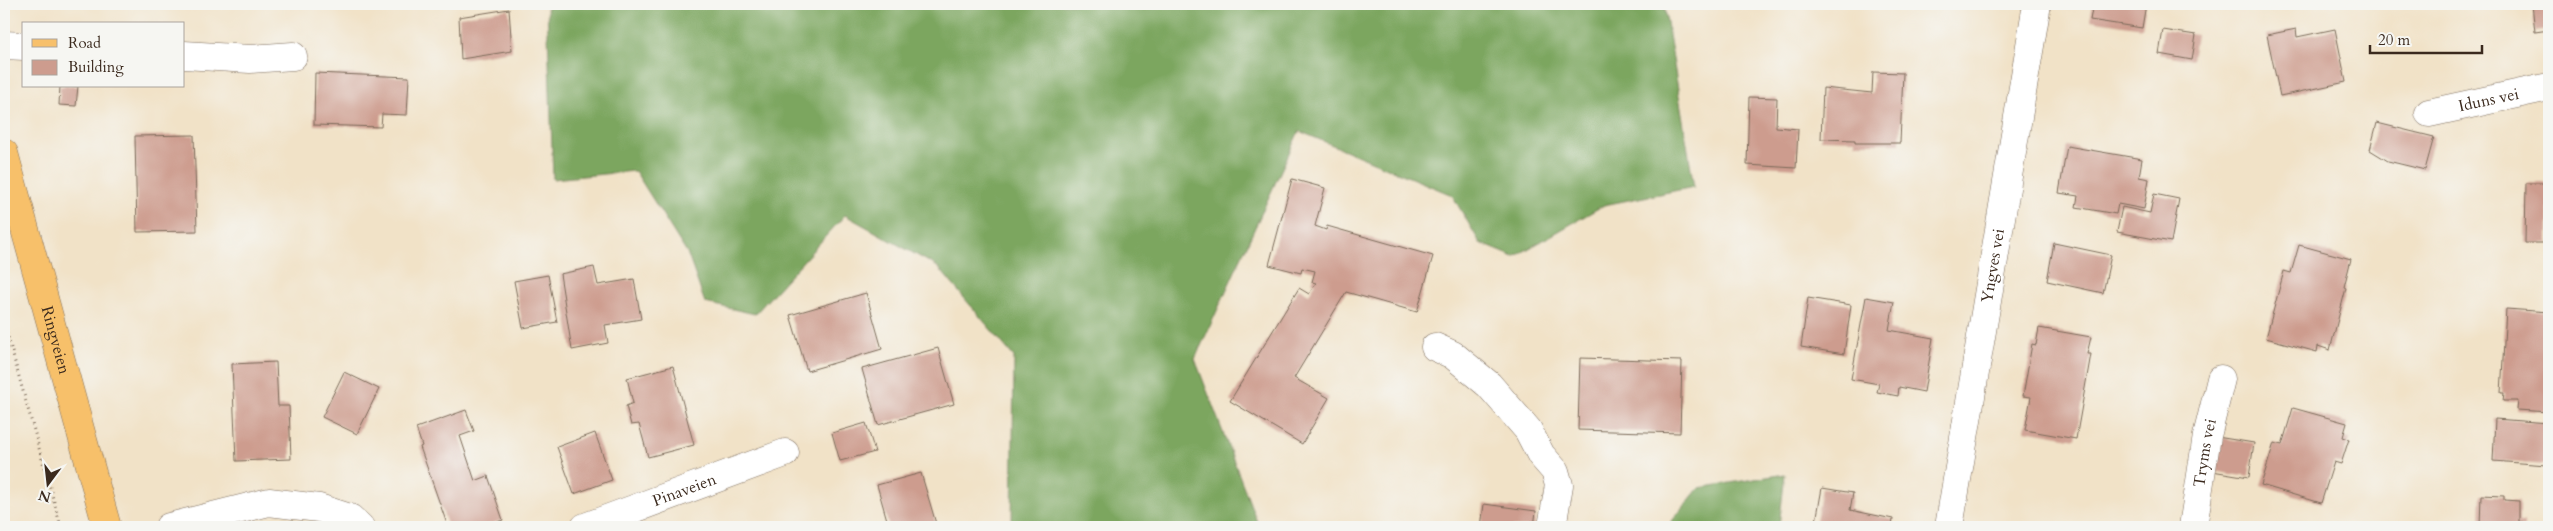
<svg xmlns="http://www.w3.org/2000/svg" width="2553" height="531" font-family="Cardo,serif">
<rect width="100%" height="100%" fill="#f6f6f2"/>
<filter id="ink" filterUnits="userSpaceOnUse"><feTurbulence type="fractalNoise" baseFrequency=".02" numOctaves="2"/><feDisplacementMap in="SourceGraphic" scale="10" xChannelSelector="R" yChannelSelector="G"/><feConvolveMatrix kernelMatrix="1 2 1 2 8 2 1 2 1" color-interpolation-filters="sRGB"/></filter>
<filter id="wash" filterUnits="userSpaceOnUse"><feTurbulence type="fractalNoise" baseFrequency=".0096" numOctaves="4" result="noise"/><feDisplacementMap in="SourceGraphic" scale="20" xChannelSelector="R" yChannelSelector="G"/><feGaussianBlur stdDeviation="1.12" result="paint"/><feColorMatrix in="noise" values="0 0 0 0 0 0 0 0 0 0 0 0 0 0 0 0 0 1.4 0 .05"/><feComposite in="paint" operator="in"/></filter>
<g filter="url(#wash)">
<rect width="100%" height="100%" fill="#f1e2c7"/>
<path fill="#7ba65f" stroke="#5b683e" d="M547,4h1117l30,183 -90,18 -90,52 -34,-14 -28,-48 -153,-64 -104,228 64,168h-247l2,-170 -76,-90 -93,-52 -90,99 -50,-11 -17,-48 -53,-84 -82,8z
M1785,474l-6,53h-112l32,-39z"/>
<g id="blocks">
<path fill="#cd9c8e" d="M2093,4h53l-4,24 -52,-8z
M2532,4h17v26l-14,2z
M509,9l3,42 -51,8 -2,-42z
M2296,29l1,8 38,-8 11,53 -66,14 -13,-61z
M2163,30l33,5 -4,25 -33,-6z
M1873,72l30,1 -3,70h-45v-3l-34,-1 2,-51 49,5z
M315,73l94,4 -2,38 -25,-1 -1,13 -67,-2z
M60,86h18l-2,20 -17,-1z
M1749,97l28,1 -1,29 22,2 -2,39 -49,-3z
M2377,123l57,14 -9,33 -37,-9 -18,-11z
M194,135l3,96 -60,1 -2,-96z
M2067,146l75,13 -3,18 10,2 -5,30 -26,-5 -2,10 -40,-7 2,-11 -19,-3z
M1292,179l33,9 -10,38 11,4 1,-4 106,30 -16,56 -71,-20 -52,86 35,20 -27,46 -72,-43 69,-113 10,6 7,-11 -4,-1 3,-11 -13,-3 -1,5 -32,-8z
M2526,183h23v60h-24z
M2154,194l25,5 -8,43 -54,-10 5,-25 28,6z
M2054,243l57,12 -8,38 -56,-12z
M2299,245l52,14 -7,28 2,1 -16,62 -12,-4 -1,6 -51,-14 18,-67 7,2z
M594,267l4,18 36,-6 7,40 -36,6 3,18 -36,7 -12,-76z
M548,275l9,47 -34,6 -9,-47z
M866,293l16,56 -75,22 -17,-56z
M1866,297l28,5 -5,28 44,8 -9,54 -25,-5 -1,9 -21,-4 2,-8 -28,-5z
M1808,298l43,7 -7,49 -43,-7z
M2506,309l43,3v100l-32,-2 1,-9h-15l1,-8h-3z
M2039,328l52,9 -4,17h4l-15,85 -51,-9 6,-33 -8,-1 9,-52 4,1z
M938,348l16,56 -76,21 -16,-56z
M1580,358l102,3 -2,72 -102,-3z
M276,362l2,44h11l2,53 -55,2 -4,-97z
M673,366l21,79 -46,12 -9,-33 -8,1 -5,-19 7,-3 -6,-25z
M344,372l35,17 -22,45 -35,-17z
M2293,408l54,15 -4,14 6,2 -8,25 -7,-2 -13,41 -60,-18 13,-42 8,2z
M466,410l8,21 -14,5 15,45 13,-5 15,44 -21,7h-34l-28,-80 2,-1 -6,-18z
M2495,419l54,4 -2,42 -54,-4z
M866,423l9,29 -35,9 -8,-28z
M595,433l17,47 -38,14 -17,-47z
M2217,437l37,6 -5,34 -37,-6z
M921,473l16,54h-48l-12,-42z
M1822,488l31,5 -3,17 43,9 -1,8h-77z
M2481,495l23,1v4l15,1v21h5v5h-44z
M1484,504l52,7 -2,16h-53z"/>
</g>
</g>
<g filter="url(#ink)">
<use href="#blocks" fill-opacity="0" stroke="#7b6a59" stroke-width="1"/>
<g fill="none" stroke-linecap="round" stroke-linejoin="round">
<g stroke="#7b6a59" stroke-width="29">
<g id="minor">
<path d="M4,45l20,1"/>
<path d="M184,55l66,4 43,-3"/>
<path id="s1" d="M2429,113l120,-26"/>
<path d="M1435,347l18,8 36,30 39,45 13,25 14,16 4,14 -7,42"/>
<path d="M169,527l100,-25 50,6 31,10 10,9"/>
<path id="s2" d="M585,527l200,-74"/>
<path id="s3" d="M1949,527l88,-523"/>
<path id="s4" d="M2193,527l14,-91 14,-57"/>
</g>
</g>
<g stroke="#7b6a59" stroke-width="29">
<g id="major">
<path id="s5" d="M4,153l103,374"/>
</g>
</g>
<path stroke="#7b6a59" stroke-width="3" stroke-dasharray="1 4" stroke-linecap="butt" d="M4,323l57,204"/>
<use href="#minor" stroke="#fff" stroke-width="28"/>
<use href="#major" stroke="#f7c06b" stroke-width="28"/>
</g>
</g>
<g text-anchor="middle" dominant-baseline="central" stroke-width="4" stroke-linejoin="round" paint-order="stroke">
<g font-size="16" fill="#3b2a1e" stroke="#f6f6f2">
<text stroke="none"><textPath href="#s1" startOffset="61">Iduns vei</textPath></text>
<text stroke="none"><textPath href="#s3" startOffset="265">Yngves vei</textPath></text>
<text stroke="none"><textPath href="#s5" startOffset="194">Ringveien</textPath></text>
<text stroke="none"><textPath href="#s4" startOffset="75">Tryms vei</textPath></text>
<text stroke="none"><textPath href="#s2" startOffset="106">Pinaveien</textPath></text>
</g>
</g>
<rect width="2553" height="531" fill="none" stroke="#f6f6f2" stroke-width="20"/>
<rect x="22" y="22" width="162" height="65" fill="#f6f6f2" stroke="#aba49d"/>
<rect x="32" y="39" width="25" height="8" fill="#f7c06b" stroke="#aba49d"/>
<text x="68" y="48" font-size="15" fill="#3b2a1e">Road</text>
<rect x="32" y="60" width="25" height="15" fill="#cd9c8e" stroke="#aba49d"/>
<text x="68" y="72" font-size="15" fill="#3b2a1e">Building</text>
<g transform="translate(48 484) rotate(195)" stroke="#f6f6f2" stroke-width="4" paint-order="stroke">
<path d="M0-4L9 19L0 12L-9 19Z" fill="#3b2a1e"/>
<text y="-8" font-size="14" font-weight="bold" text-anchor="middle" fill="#3b2a1e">N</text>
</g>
<path d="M2370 45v8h112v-8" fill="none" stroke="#3b2a1e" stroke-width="2.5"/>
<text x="2378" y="45" font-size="15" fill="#3b2a1e" stroke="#f6f6f2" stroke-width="4" paint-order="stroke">20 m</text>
</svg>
